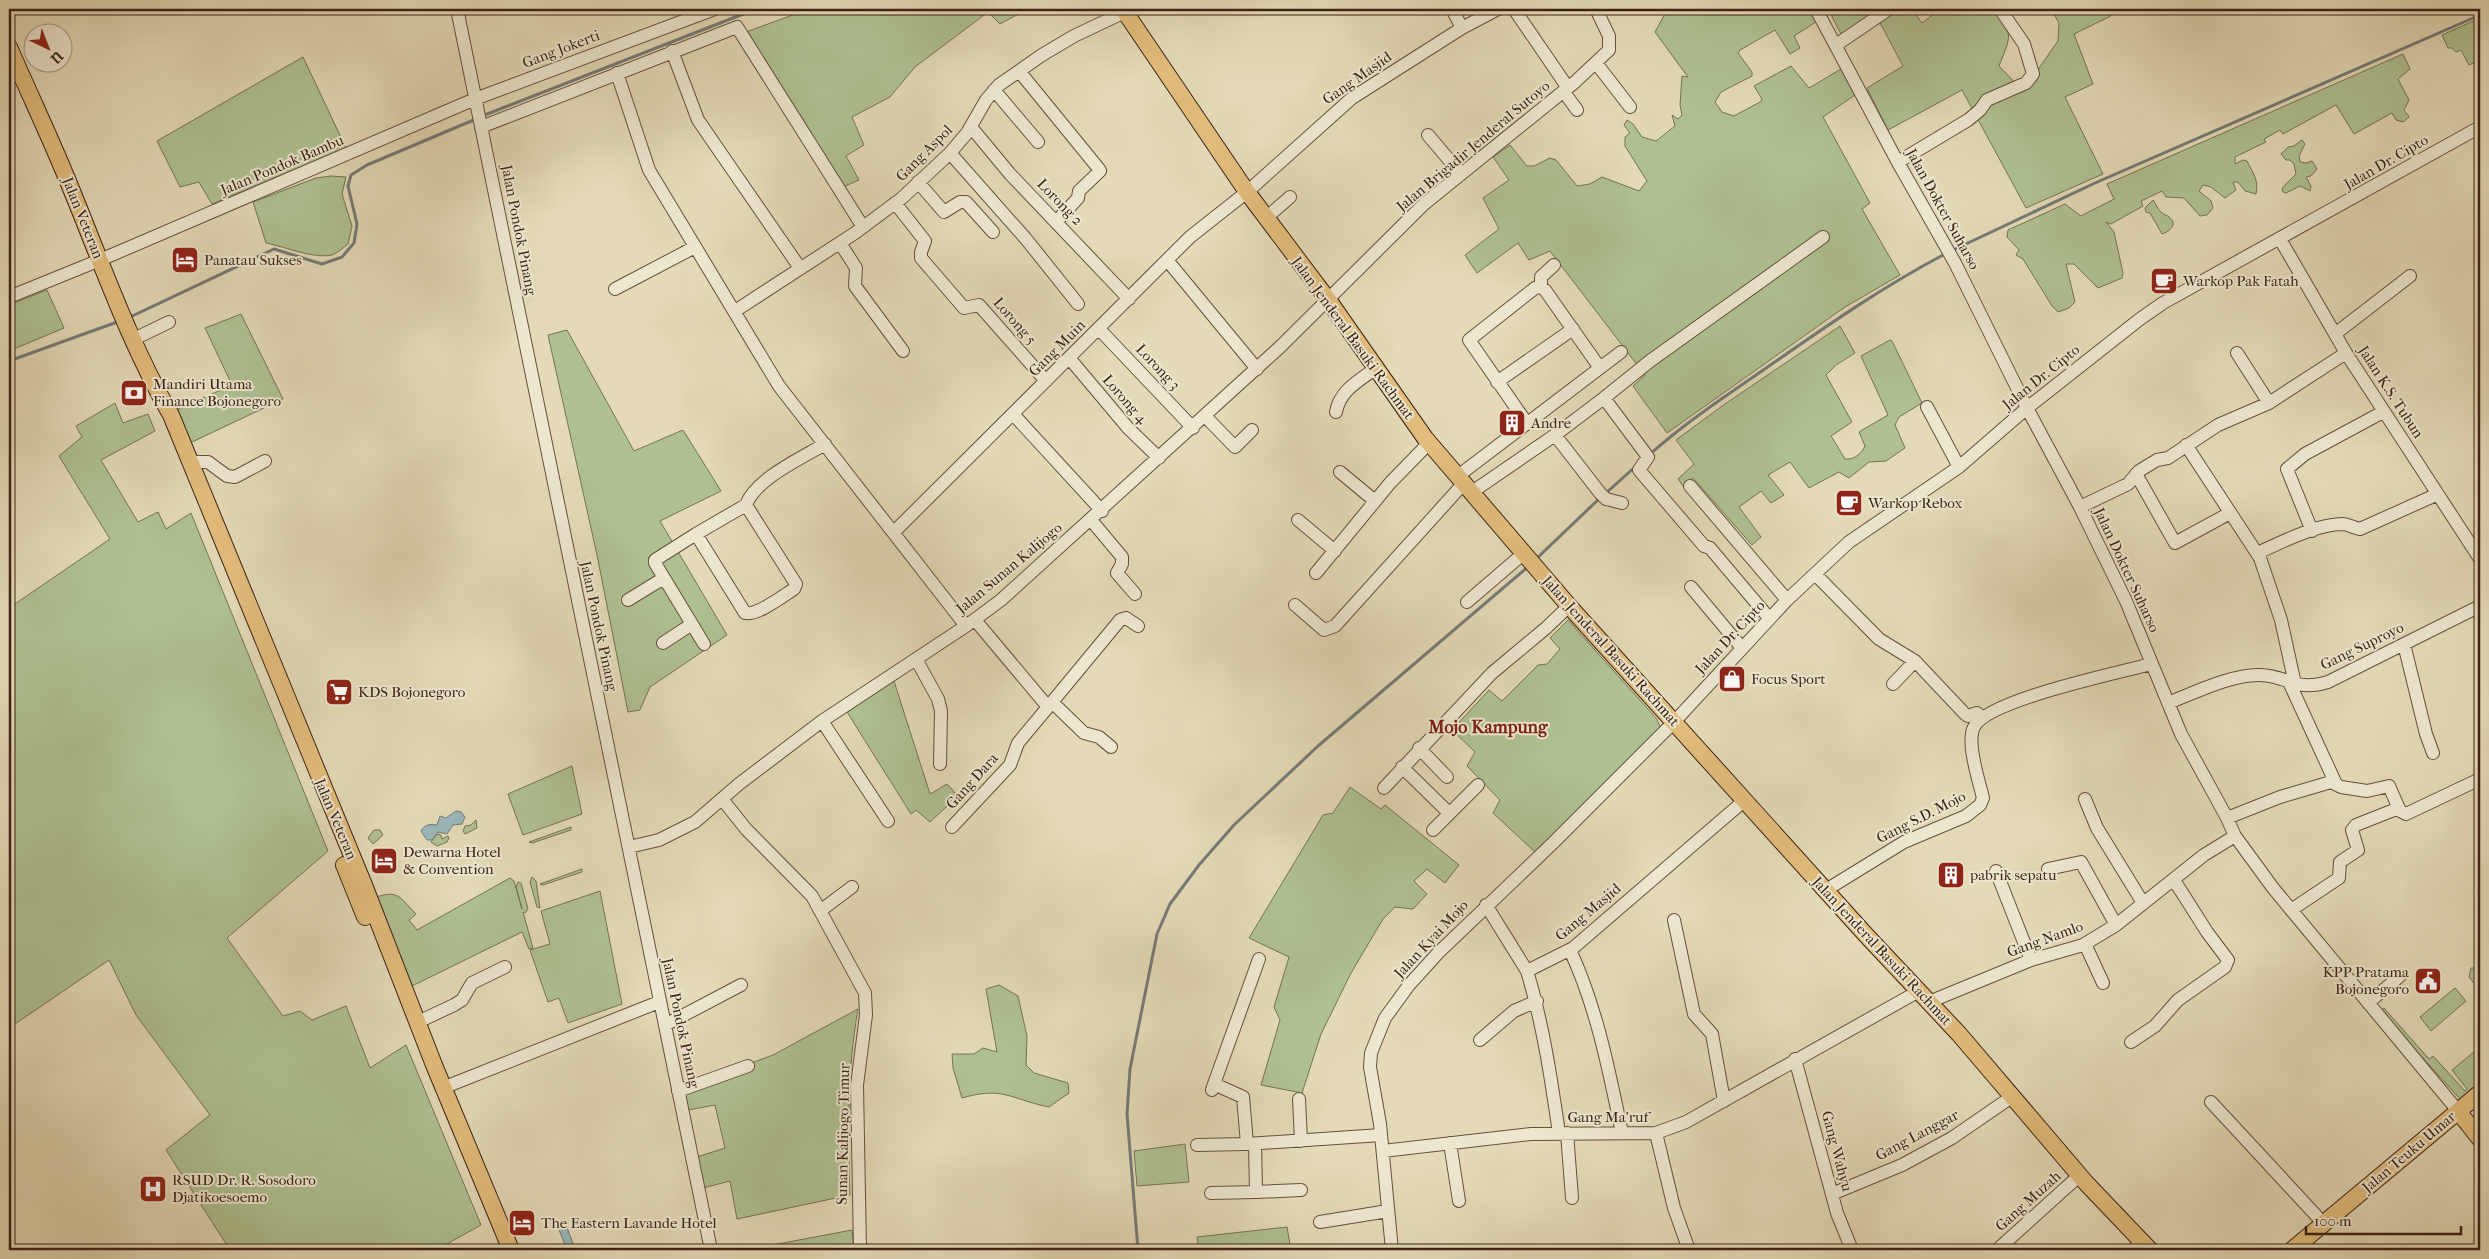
<svg xmlns="http://www.w3.org/2000/svg" width="2489" height="1259" font-family="'IM FELL French Canon',serif">
<rect width="100%" height="100%" fill="#e4dab7"/>
<filter id="stains"><feTurbulence type="fractalNoise" baseFrequency=".004" numOctaves="4"/><feColorMatrix values="0 0 0 0 .2 0 0 0 0 .09 0 0 0 0 .02 0 0 0 .5 -.17"/></filter>
<radialGradient id="worn" r=".72"><stop offset=".6" stop-color="#630" stop-opacity="0"/><stop offset="1" stop-color="#630" stop-opacity=".3"/></radialGradient>
<path fill="#afc192" stroke="#767254" d="M809,9h219l-28,15 -12,-12 -73,55 -25,30 -38,20 12,28 -18,11 13,24 -16,7 -97,-155z
M1673,9h136l7,13 -22,14 6,12 -10,6 -15,-24 -35,20 -2,3 14,19v4l-31,16 -6,10 7,10 12,4 26,-14 2,-3 -8,-13 37,-20 18,22 32,-19 14,26 -32,22 47,86 -8,6 38,66 -55,32 -178,126 -34,-47 12,-11 -95,-124 -21,9 -11,-17 -41,30 -12,-18 34,-26 -16,-31 26,-18 -16,-23 17,-12 17,21h7l16,-8 6,2 21,26 13,-2 12,-7 37,14 8,-10 -22,-35v-9l5,-4 -6,-8 3,-5 6,4 9,13 14,4 19,-15 -3,-11 6,4 4,-4 -2,-10 2,-29 6,1 -33,-45 11,-20z
M1828,9h52l-39,25z
M1898,9h14l10,14 13,-10 -2,-4h61c20,27 17,26 5,57l24,25 35,-50 1,-18 -8,-14h64l-4,7 -37,18 19,50 -28,13 38,77 -77,34 -64,-118 -74,40 -21,-42 36,-22 -24,-45z
M2480,18v28l-4,3 4,11 -11,5 -8,-15 -5,2 -4,-4h-4l-6,-13z
M2403,54l7,15 -12,10 11,21 -5,10 5,7 -6,5 -7,-2 -4,-7 -38,21 -18,-29 -53,29 -3,-4 -16,9 2,3 -31,15v7l8,-4 4,1c6,12 12,19 9,33l-11,-3 -7,-9h-5l3,8 -11,8 -14,-11 -8,-2 -4,6 12,10 2,7 -6,7 -7,1 -16,-18 -18,-1 -4,-6 -21,10 2,5 -32,18 -5,-2 8,10 9,41 -1,5 -24,10 -24,-24h-8l9,38 -6,6 -11,4 -6,-6 -29,-47 -7,-4 3,-5 -12,-13 1,-7 57,-26 16,12 33,-17 -7,-15z
M303,57l43,91 -134,56 -13,-22 -19,5 -23,-46z
M2302,140l3,4 -6,12 1,6 6,1 6,-2 5,8 -6,7 -5,1 5,9 -1,5 -10,-5 -14,7 -3,-1 -1,-4 14,-14 -2,-10 -4,-4h-4l-5,-6 7,-7 6,-1z
M331,176l15,1 -4,17 10,32 -4,18c-4,3 -10,9 -16,11 -19,4 -46,-8 -66,-12l-13,-41 63,-24z
M2153,200c3,4 5,10 9,13 2,2 5,2 7,4 10,7 0,15 -7,17l-12,-21 -4,-1 -1,-4z
M47,290l17,38 -55,23v-46z
M241,314l42,85 -93,44 -12,-28v-6l54,-24 -27,-57z
M1840,326l15,27 -19,12 -10,10 26,47 -21,14 14,23c9,1 16,-5 20,-13l-6,-14 29,-17 -27,-59 29,-16 2,1 30,62 -23,14 -4,8 10,23 -19,13 -17,1 -20,16 -10,-6 -30,16 -19,-26 -22,13 16,20 -13,8 -10,-12 -22,16 22,30 -9,8 -59,-67 -10,8 -5,-7 16,-15 -18,-24 46,-34z
M567,330l67,121 49,-21 38,61 -61,30 67,114 -77,52 -10,23 -12,2 -31,-157 -49,-220z
M115,403l8,20 25,-9 7,17 -54,29 37,62 20,-10 8,17 25,-16 137,338 -101,87 56,78 17,-5 12,9 34,-14 24,62 36,-23 75,180 -45,25h-112l-1,-3 -14,3h-79l-64,-100 44,-35 -74,-100 -27,-55 -100,68v-420l101,-69 -51,-83 23,-19 -6,-11z
M1568,620l88,98 4,8 -2,6 -117,118 -6,2 -42,-39 7,-13 -33,-34 8,-14 -23,-22 37,-40 13,11 36,-36 9,-1 13,-15 -10,-11z
M894,681l36,113 17,-10 11,12 -28,26 -14,-12 -5,4 -64,-102z
M572,766l10,48 -59,21 -15,-41z
M1350,787l31,22 4,-4 74,60 -14,18 -18,-14 -13,12 13,13 -14,15 -18,-2 -12,12 -32,54 -30,61 -19,59 -41,-8 19,-65 -6,-13 15,-50 -40,-19 74,-123 10,-2z
M476,820l1,8 -12,6 -2,-3 2,-5 6,-1z
M571,827v3l-39,13 -3,-1z
M374,830h6l3,5 -10,9 -5,-6z
M437,834l4,1 1,4 6,-3 1,2 -2,4 -10,4 -6,-4z
M582,869v3l-39,13 -3,-1z
M532,877l4,4 4,27 -3,-1 -7,-25z
M510,878l4,3 8,28 -6,-22 2,-5 3,1 7,26 -3,4 -2,-1 10,36 -4,1 -7,-17 -112,55 -37,-89c26,-9 26,-1 43,16l-7,6 8,10z
M600,891l22,113 -54,19 -9,-25 -11,4 -18,-52 20,-6 -9,-33z
M2471,968h4l5,8v15l-11,-14z
M999,985l19,11 9,40 -1,29 8,8 34,10 1,10 -20,14c-39,-8 -46,-21 -87,-9l-9,-30 -1,-14h22l9,-6 14,4 -11,-63z
M2455,988l11,13 -35,30 -11,-14z
M2384,1008l45,51 4,-3 32,35 2,-2 -15,-19 28,-23v30l-6,5 6,-4v4l-20,17 -80,-88z
M858,1009c-11,62 -10,124 -8,186l-113,24 -7,-38 -27,7 -6,-31 28,-9 -10,-43 -27,5 -5,-19 25,-12 65,-24z
M1185,1144l4,38 -52,4 -3,-35z
M1287,1227l4,23h-92l-2,-13z
M852,1230l2,20h-108z"/>
<path fill="#9bb7ba" stroke="#757b78" d="M456,811l5,1 4,5 -3,7 -9,1 -6,9 -9,-2 -6,8h-5l-6,-9c4,-7 9,-7 16,-6l3,-9 6,2z
M565,1222l10,27 -8,1 -10,-25z"/>
<g fill="none" stroke-linecap="round" stroke-linejoin="round">
<path stroke="#757b78" stroke-width="3" d="M482,116l274,-107
M1951,251l144,-68 385,-168
M128,318l146,-69 48,15 20,-7 12,-14 3,-19 -9,-38 3,-11 16,-10 109,-46
M9,361l111,-40
M1649,455c38,-34 81,-62 123,-91 56,-39 112,-78 173,-110
M1606,493l29,-26
M1535,560l66,-63
M1138,1250l-11,-136 3,-45 27,-135 13,-30 29,-39 35,-40 84,-79 211,-180"/>
<g stroke="#66503e" stroke-width="14">
<path id="minor" d="M457,9l254,1241
M1452,9l10,19
M1514,9l54,79
M1816,9l80,150 59,104 72,145 53,99 46,94 55,133 46,84 8,18 38,52 185,223
M1836,45l53,-36
M672,51l26,69 102,148
M1596,63l34,44
M1019,71l80,98 1,2 -21,20 -1,7 -22,24
M617,73l32,97 130,216 187,240
M994,90l44,52
M1564,92l13,18
M481,127l256,-100 126,200
M971,127l39,47 119,125
M1428,135l33,39
M950,153l76,86 52,65
M1898,162l70,-42 12,-10 7,-10 39,-17 7,-9 -9,-30 -24,-35
M918,182l26,30 16,-10h6l27,30
M895,203l30,38 -4,11v6l43,50 15,-3 67,76
M1266,218l24,-21
M2280,239l66,114 134,206
M840,243l16,25 -1,18 48,65
M1167,260l90,109
M1541,287v-10l13,-12
M615,289l80,-42
M9,297l91,-37 375,-161 240,-90
M735,311l120,-78 47,-35 48,-45 17,-20 19,-33 13,-15 43,-30 32,-19 57,-27
M1099,329l94,99
M2335,334l75,-58
M134,339l35,-17
M2237,353l32,50
M1070,359l58,69 31,30
M1497,382l76,-53
M1604,398l46,-37 173,-124
M1927,407l32,60
M1336,412c4,-22 23,-31 40,-44
M1013,414l89,97
M1205,416l30,31 17,-17
M1526,422l-57,-82 66,-52 6,-1 4,3 55,78
M1555,435l45,58 6,6 16,4
M2186,445l74,113 21,62 14,64
M190,462h18l19,14 8,1 30,-16
M1340,472l35,29
M2136,474l39,69 55,-30
M1458,476l163,-124
M1690,486l97,114
M1472,492l83,-57 49,-37 44,59 -9,13 65,76 6,2 59,70
M746,505l-50,29 49,79c12,3 38,-17 49,-24l2,-5 -50,-79c9,-26 56,-47 79,-61
M2080,507l48,-23 11,-13 18,-11 11,-2 50,-33 51,-22 77,-50
M1091,520l31,37v7l-5,9 18,21
M1298,520l37,31
M2312,531l-25,-62 18,-15 78,-42
M894,532l296,-295 57,-45 105,-94 110,-70 36,-19
M696,534l-41,26v3l49,81
M2257,553c26,-11 56,-28 85,-29 6,0 12,4 18,5l78,-35
M1316,573l74,-90 39,-40
M1815,574l64,65 36,22 50,53 3,2 9,-3 5,5
M1691,587l51,61
M628,600l36,-22
M1467,602l57,-49
M1295,605l29,25 11,-4 129,-143
M663,643l29,-19
M2404,644l22,90 7,19
M916,659l22,40 3,12 -1,53
M2289,682l47,102
M1893,684l22,-23
M1053,703l31,30 15,4 12,10
M2168,703c26,-10 64,-29 92,-28 30,1 34,17 68,7l152,-76
M1048,707l72,-87 6,-2 12,8
M822,721l66,100
M1419,748l28,29
M1402,767l47,46
M1384,788l108,-115 54,-45 23,-22
M722,799l24,30 66,67 53,97 1,22 -9,70 3,165
M2085,799l12,29 46,75
M2227,818l53,-21 51,-15 10,5 26,4 22,-5 11,25 6,3 74,-35
M952,827l58,-62 8,-22 30,-36 -73,-87
M1433,830l45,-45
M629,847l30,-7 36,-18 44,-38 83,-63 144,-95 35,-26 279,-253 144,-143 151,-122 34,-32v-14l-13,-27
M2048,869l33,-7 35,63
M1996,871l35,89
M1826,890l78,-48 62,-26 14,-11 3,-7c-4,-17 -17,-56 -9,-71 13,-27 144,-54 177,-63
M1486,905l41,66
M2291,910l48,-32 1,-16 18,-12 -6,-20 4,-5 43,-17
M820,911l32,-24
M1674,920l20,94 18,20 12,67
M2085,944l18,39
M1570,950c27,58 39,121 52,183
M1929,1002l102,-42 52,-15 33,-20 88,-70 31,-19
M2368,1003l32,-27
M418,1022l36,-17 8,-5 10,-17 33,-16
M665,1025l76,-40
M1480,1040l34,-29 23,-10
M2131,1042l24,-16 23,-26 47,-33 3,-7 -21,-28 -33,-52
M1795,1059l42,154 15,37
M1214,1084l45,-125
M445,1087l214,-85
M1212,1090l2,-6 29,13 4,47 134,-9
M678,1091l70,-25
M1299,1099l2,42
M2211,1102l113,122
M1559,1133c-8,-55 -16,-109 -32,-162l46,-23 172,-148
M1567,1133l5,65
M1656,1133l18,75 15,42
M1450,1143l9,58
M1197,1145l48,-1
M1383,1151l148,-17 125,-1 30,-11 233,-131
M1256,1192l45,-2
M1211,1193l45,-1 -1,-48
M1832,1194l70,-29 50,-27 61,-42
M1320,1222l68,-11
M1392,1250l-12,-126 -10,-57 1,-14 14,-35 24,-33 29,-32 115,-110 122,-122 112,-121 62,-58 110,-75 68,-59 113,-89 23,-16 317,-176
M1997,1250l83,-75
M2133,1250l9,-9"/>
</g>
<g stroke="#3c2215" stroke-width="18">
<path id="major" d="M1123,9l124,183 82,109 96,137 144,168 296,328 94,100 127,149 64,67
M9,47c19,44 40,88 58,132 33,79 61,162 104,236l193,470 70,180 77,185
M344,865l21,52
M2458,1111l22,28
M2292,1250l188,-157"/>
</g>
<use href="#minor" stroke="#ede7d0" stroke-width="12"/>
<use href="#major" stroke="#e2bd7c" stroke-width="16"/>
</g>
<defs>
<g id="hotel-square" transform="scale(1.4375)"><rect x="-9" y="-9" width="18" height="18" rx="4" fill="#8f2418" stroke="#ede7d0"/><path d="M-6-4.5h1.5V1H6V5H4.5V3h-9V5H-6ZM-4 0a1.8 1.8 0 1 1 3.6 0ZM.5 0V-2.5h3Q6-2.5 6 0Z" fill="#fff"/></g>
<g id="cafe-square" transform="scale(1.4375)"><rect x="-9" y="-9" width="18" height="18" rx="4" fill="#8f2418" stroke="#ede7d0"/><path d="M-5.5-4.5H6V0H3Q3 3.5 0 3.5H-2.5Q-5.5 3.5-5.5 0ZM3-3.2v2h1.7v-2ZM-6 4.5H4V6H-6Z" fill="#fff"/></g>
<g id="bank-square" transform="scale(1.4375)"><rect x="-9" y="-9" width="18" height="18" rx="4" fill="#8f2418" stroke="#ede7d0"/><path d="M-6-4H6V4H-6ZM0-2.3a2.3 2.3 0 1 0 0 4.6a2.3 2.3 0 1 0 0-4.6Z" fill="#fff"/></g>
<g id="building-square" transform="scale(1.4375)"><rect x="-9" y="-9" width="18" height="18" rx="4" fill="#8f2418" stroke="#ede7d0"/><path d="M-4-6H4V6H1V3H-1V6H-4ZM-2.5-4.3h1.7v1.8h-1.7ZM.8-4.3h1.7v1.8H.8ZM-2.5-1h1.7V.8h-1.7ZM.8-1h1.7V.8H.8Z" fill="#fff"/></g>
<g id="shop-square" transform="scale(1.4375)"><rect x="-9" y="-9" width="18" height="18" rx="4" fill="#8f2418" stroke="#ede7d0"/><path d="M-5-2.5h2.3a2.7 3.5 0 0 1 5.4 0H5L5.5 6h-11ZM-1.5-2.5h3a1.5 2.3 0 0 0-3 0Z" fill="#fff"/></g>
<g id="supermarket-square" transform="scale(1.4375)"><rect x="-9" y="-9" width="18" height="18" rx="4" fill="#8f2418" stroke="#ede7d0"/><path d="M-6-5.5h2.5l.6 2H6L4.5 2H-2.5L-4.4-4H-6ZM-1.5 3.2a1.3 1.3 0 1 0 .1 0ZM3 3.2a1.3 1.3 0 1 0 .1 0Z" fill="#fff"/></g>
<g id="civic-square" transform="scale(1.4375)"><rect x="-9" y="-9" width="18" height="18" rx="4" fill="#8f2418" stroke="#ede7d0"/><path d="M-.6-6.5H3V-4.5H.6V-3L4-1V1h2V6H-6V1h2V-1L-.6-3ZM-1.2 2.5V6h2.4V2.5Z" fill="#fff"/></g>
<g id="hospital-square" transform="scale(1.4375)"><rect x="-9" y="-9" width="18" height="18" rx="4" fill="#8f2418" stroke="#ede7d0"/><path d="M-5-5h3v3.5h4V-5h3V5h-3V1.5h-4V5h-3Z" fill="#fff"/></g>
</defs>
<g fill-rule="evenodd">
<use href="#hotel-square" x="185" y="260"/>
<use href="#cafe-square" x="2164" y="281"/>
<use href="#bank-square" x="134" y="393"/>
<use href="#building-square" x="1512" y="423"/>
<use href="#cafe-square" x="1849" y="503"/>
<use href="#shop-square" x="1732" y="679"/>
<use href="#supermarket-square" x="339" y="692"/>
<use href="#hotel-square" x="384" y="861"/>
<use href="#building-square" x="1951" y="875"/>
<use href="#civic-square" x="2428" y="981"/>
<use href="#hospital-square" x="153" y="1189"/>
<use href="#hotel-square" x="522" y="1223"/>
</g>
<g text-anchor="middle" dominant-baseline="central" stroke-width="4" stroke-linejoin="round" paint-order="stroke">
<g font-size="15" fill="#3c2215" stroke="#ede7d0">
<text transform="translate(561 49) rotate(-21)">Gang Jokerti</text>
<text transform="translate(1357 78) rotate(-35)">Gang Masjid</text>
<text transform="translate(1473 146) rotate(-40)">Jalan Brigadir Jenderal Sutoyo</text>
<text transform="translate(924 153) rotate(-45)">Gang Aspol</text>
<text transform="translate(2386 162) rotate(-30)">Jalan Dr. Cipto</text>
<text transform="translate(282 165) rotate(-23)">Jalan Pondok Bambu</text>
<text transform="translate(1060 202) rotate(46)">Lorong 2</text>
<text transform="translate(1943 209) rotate(61)">Jalan Dokter Suharso</text>
<text transform="translate(83 218) rotate(68)">Jalan Veteran</text>
<text transform="translate(519 230) rotate(79)">Jalan Pondok Pinang</text>
<text transform="translate(1015 321) rotate(49)">Lorong 5</text>
<text transform="translate(1353 338) rotate(54)">Jalan Jenderal Basuki Rachmat</text>
<text transform="translate(1057 348) rotate(-45)">Gang Muin</text>
<text transform="translate(1158 367) rotate(47)">Lorong 3</text>
<text transform="translate(2041 377) rotate(-39)">Jalan Dr. Cipto</text>
<text transform="translate(2391 392) rotate(57)">Jalan K.S. Tubun</text>
<text transform="translate(1125 399) rotate(49)">Lorong 4</text>
<text transform="translate(1009 568) rotate(-40)">Jalan Sunan Kalijogo</text>
<text transform="translate(2127 570) rotate(65)">Jalan Dokter Suharso</text>
<text transform="translate(599 626) rotate(78)">Jalan Pondok Pinang</text>
<text transform="translate(1730 637) rotate(-47)">Jalan Dr. Cipto</text>
<text transform="translate(2362 646) rotate(-26)">Gang Suproyo</text>
<text transform="translate(1611 651) rotate(48)">Jalan Jenderal Basuki Rachmat</text>
<text transform="translate(972 781) rotate(-48)">Gang Dara</text>
<text transform="translate(1921 817) rotate(-27)">Gang S.D. Mojo</text>
<text transform="translate(336 819) rotate(67)">Jalan Veteran</text>
<text transform="translate(1588 912) rotate(-40)">Gang Masjid</text>
<text transform="translate(1431 939) rotate(-47)">Jalan Kyai Mojo</text>
<text transform="translate(2045 939) rotate(-20)">Gang Namlo</text>
<text transform="translate(1882 951) rotate(47)">Jalan Jenderal Basuki Rachmat</text>
<text transform="translate(681 1023) rotate(78)">Jalan Pondok Pinang</text>
<text x="1608" y="1117">Gang Ma'ruf</text>
<text transform="translate(843 1134) rotate(-89)">Sunan Kalijogo Timur</text>
<text transform="translate(1917 1135) rotate(-28)">Gang Langgar</text>
<text transform="translate(1837 1151) rotate(75)">Gang Wahyu</text>
<text transform="translate(2409 1152) rotate(-40)">Jalan Teuku Umar</text>
<text transform="translate(2028 1201) rotate(-42)">Gang Muzah</text>
</g>
<g font-size="15" fill="#3c2215" stroke="#ede7d0" text-anchor="start">
<text x="204" y="260">Panatau Sukses</text>
<text x="2183" y="281">Warkop Pak Fatah</text>
<text x="153" y="384">Mandiri Utama<tspan x="153" dy="17">Finance Bojonegoro</tspan></text>
<text x="1531" y="423">Andre</text>
<text x="1868" y="503">Warkop Rebox</text>
<text x="1751" y="679">Focus Sport</text>
<text x="358" y="692">KDS Bojonegoro</text>
<text x="403" y="852">Dewarna Hotel<tspan x="403" dy="17">&amp; Convention</tspan></text>
<text x="1970" y="875">pabrik sepatu</text>
<text x="2409" y="972" text-anchor="end">KPP Pratama<tspan x="2409" dy="17">Bojonegoro</tspan></text>
<text x="172" y="1180">RSUD Dr. R. Sosodoro<tspan x="172" dy="17">Djatikoesoemo</tspan></text>
<text x="541" y="1223">The Eastern Lavande Hotel</text>
</g>
<g font-size="18" font-weight="bold" fill="#7a1f14" stroke="#ede7d0">
<text x="1488" y="727">Mojo Kampung</text>
</g>
</g>
<rect width="2489" height="1259" fill="none" stroke="#e4dab7" stroke-width="30"/>
<rect x="10" y="10" width="2469" height="1239" fill="none" stroke="#3c2215" stroke-width="2.5"/>
<rect x="15" y="15" width="2459" height="1229" fill="none" stroke="#3c2215"/>
<g transform="translate(48 48) rotate(137)"><circle r="24" fill="#ede7d0" stroke="#a69885"/>
<path d="M0-4L9 19L0 12L-9 19Z" fill="#8f2418"/>
<text y="-8" font-size="14" font-weight="bold" text-anchor="middle" fill="#3c2215">U</text>
</g>
<path d="M2306 1226v8h155v-8" fill="none" stroke="#3c2215" stroke-width="2.5"/>
<text x="2314" y="1226" font-size="15" fill="#3c2215" stroke="#ede7d0" stroke-width="4" paint-order="stroke">100 m</text>
<rect width="100%" height="100%" filter="url(#stains)"/>
<rect width="100%" height="100%" fill="url(#worn)"/>
</svg>
